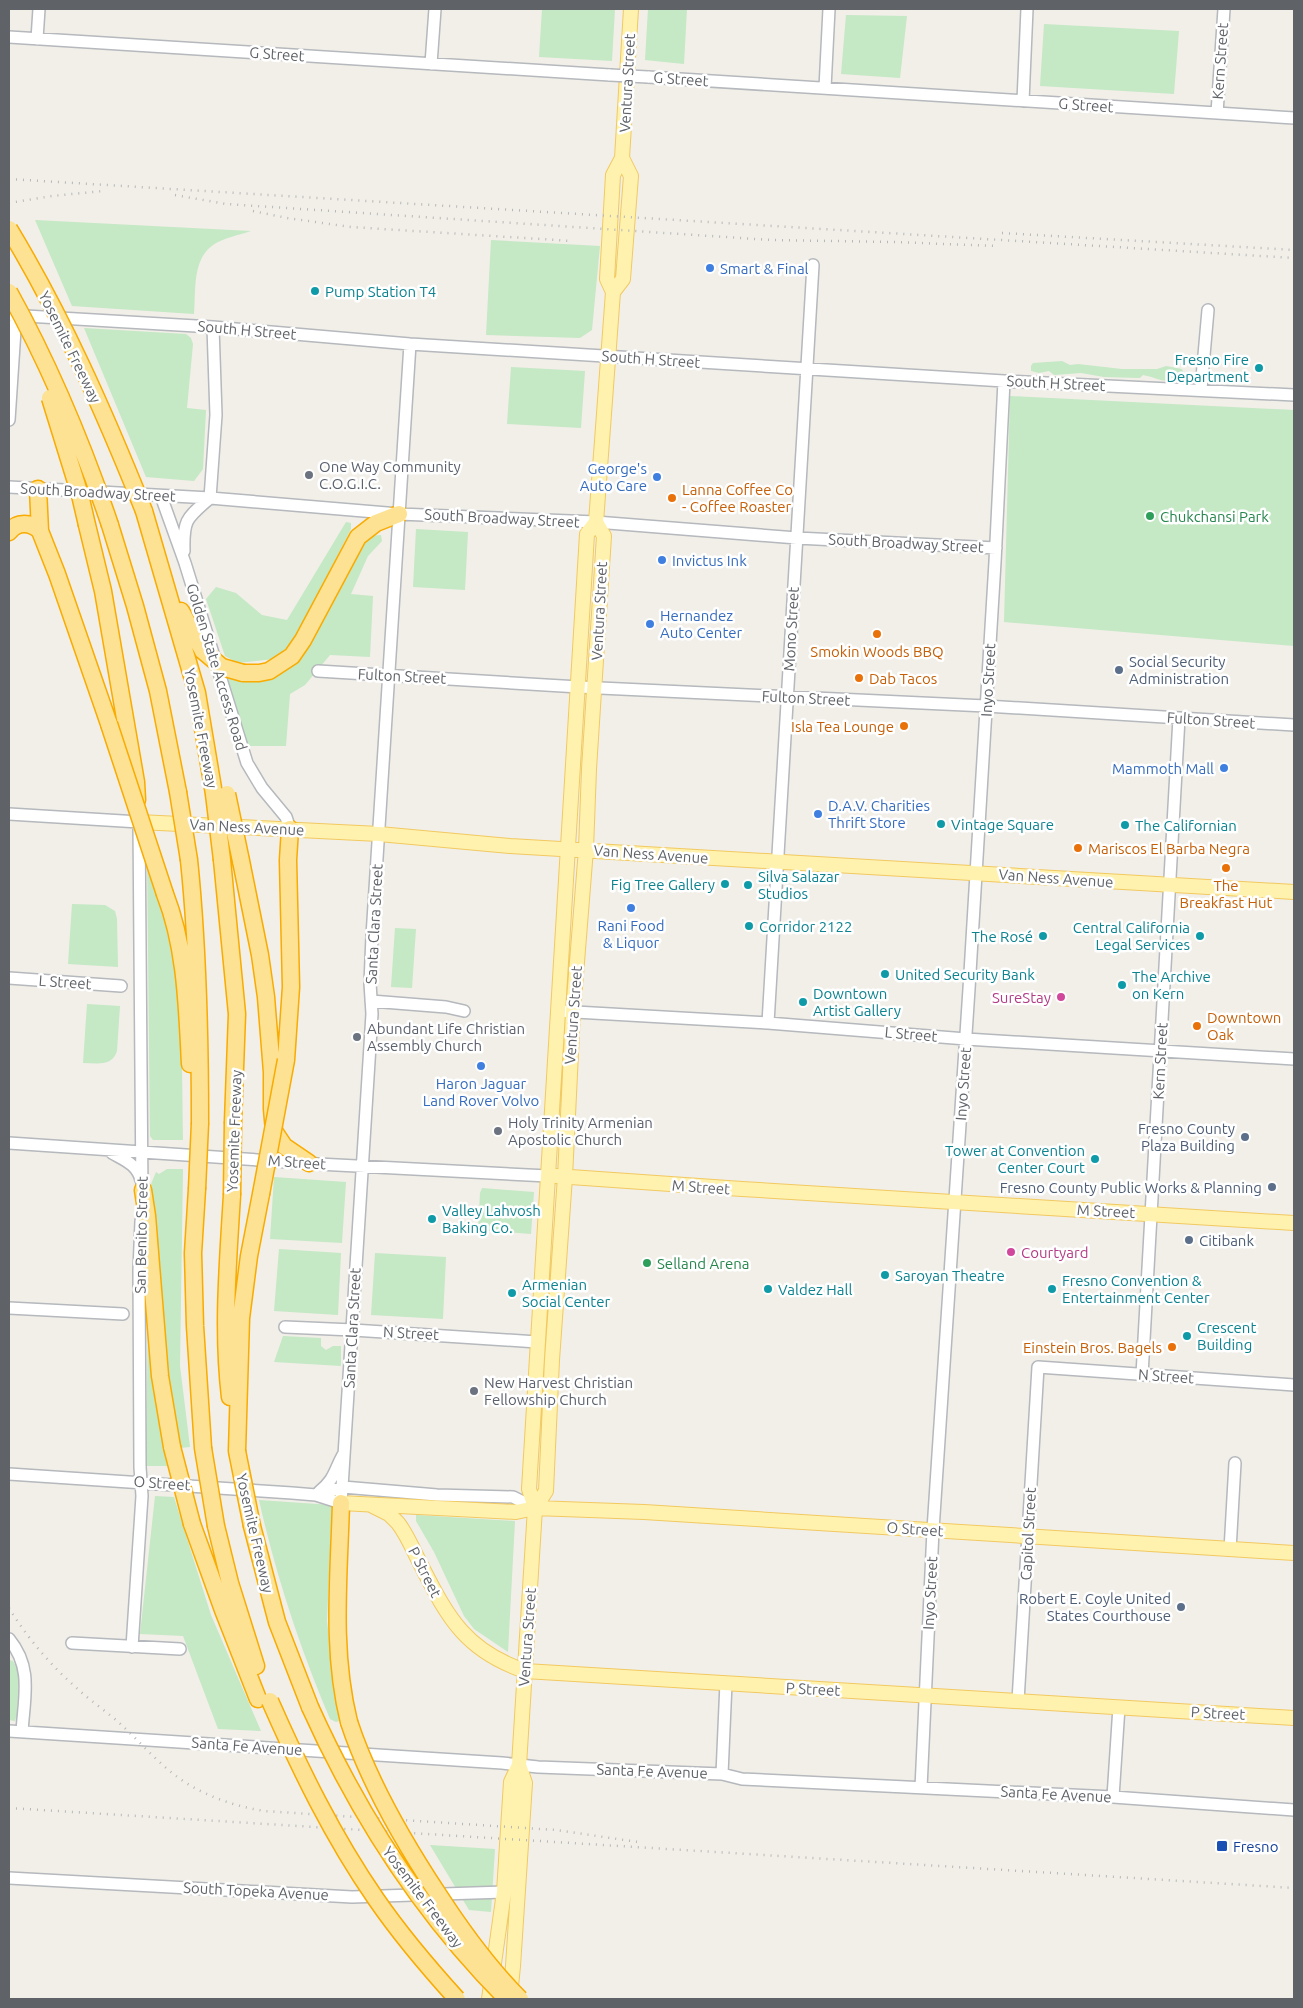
<svg xmlns="http://www.w3.org/2000/svg" width="1303" height="2008" font-family="Ubuntu,sans-serif">
<rect width="100%" height="100%" fill="#f1efe8"/>
<path fill="#c5e8c5" d="M542,9h73l-3,52 -73,-4z
M648,9h39l-3,55 -39,-4z
M846,15l61,1 -7,62 -59,-4z
M1044,24l135,7 -5,63 -134,-8z
M35,220l216,11c-12,4 -28,7 -38,14 -21,15 -17,45 -19,69l-122,-8z
M491,240l109,6 -8,84 -12,8 -94,-3z
M84,328l102,6 5,4 2,6 -6,64 19,2 -3,59 -9,12 -48,-4z
M1062,361l8,4 8,-1 44,5h35l9,-3 16,3 1,3 -1,6c-12,8 -27,-1 -39,-3l-3,3 -36,-1 -23,-4 -27,2 -5,-4 -10,2 -8,-2v-5l2,-3z
M511,367l74,4 -4,57 -74,-4z
M1010,396l284,14v236l-290,-24z
M346,522l5,1v6l-58,113 -19,17 -36,4 -13,-7 -19,-57 10,-12 20,6 26,22 25,5z
M416,529l52,3 -3,58 -52,-3z
M381,535l1,6 -14,15 -17,38 22,2 -3,61 -40,-2 -25,30 -15,9 -4,52h-41l-17,-68 48,-3 92,-139z
M147,856c11,40 23,81 29,123 7,53 6,107 7,161h-30l-3,-4z
M72,904l33,1 10,6 2,8 1,48 -50,-3z
M395,928l21,1 -4,59 -21,-1z
M87,1004l33,2 -3,45c-5,16 -20,12 -34,12z
M167,1169h16l-3,197 10,81 -10,1 -18,-105 -11,-159 5,-12 3,2z
M274,1177l72,5 -4,61 -72,-4z
M482,1188l52,4 -3,42 -53,-4 2,-37z
M279,1249l62,4 -3,62 -64,-4z
M375,1253l71,4 -3,62 -72,-4z
M148,1307l4,63 15,96h-21z
M283,1336l38,2v8l5,4 7,-4h8v20l-67,-4z
M155,1496l19,1 37,118 50,116 -43,-2 -35,-93 -43,-2z
M259,1500l73,5 -5,116 7,62 9,37 -7,2 -6,-3c-30,-71 -54,-143 -71,-219z
M416,1515l99,6 -7,131 -34,-23 -10,-13 -30,-64 -18,-31z
M9,1660l4,1 6,11 -2,43 -2,6 -6,-1z
M430,1845l65,4 -4,63 -22,-2z"/>
<g fill="none" stroke-linecap="round" stroke-linejoin="round">
<g stroke="#b5b8bc" stroke-width="14">
<path id="minor" d="M9,37l601,38
M37,39l2,-30
M431,64l4,-55
M648,77l646,41
M825,88l4,-79
M1023,101l4,-92
M1217,113l7,-104
M9,315l204,12 197,17 594,37 290,14
M1201,389l7,-79
M9,420l7,-105
M9,487l201,11 189,16 197,8 201,16 199,10
M161,496l24,67 62,200 15,25 24,29 4,12
M210,498l6,-83 -3,-88
M184,551c-1,-32 3,-33 26,-53
M318,671l261,16 407,19 308,19
M9,814l130,8 3,373
M9,978l112,8
M371,1001l75,6 18,4
M558,1011l210,12 198,16 328,20
M768,1023l45,-758
M9,1143l309,21 230,12
M112,1153c12,7 25,11 29,27
M9,1308l114,6
M285,1327l68,3 184,12
M1142,1375l37,-657
M9,1474l283,19 24,2 25,8 31,-489 -2,-31 2,-47 38,-592
M319,1492c16,-13 15,-21 24,-37
M316,1495l27,-8 94,8 76,2 22,11
M1230,1550l5,-87
M9,1639c24,29 15,58 13,93
M72,1643l108,6
M132,1647l10,-151 -2,-29 -1,-197 2,-49
M1018,1701l20,-334 256,18
M9,1731l493,32 36,4 184,7 20,5 371,18 181,13
M722,1774l4,-91
M921,1788l12,-258 36,-541 26,-427 9,-181
M1113,1797l6,-90
M9,1878l343,19 152,-5"/>
</g>
<g stroke="#f2c960" stroke-width="16">
<path id="major" d="M613,292l10,-13 8,-103 -9,-18
M139,822l240,12 131,12 784,46
M556,1176l186,13 552,34
M341,1503l175,9 19,-4 109,4 650,41
M371,1505l18,9 9,9c10,13 16,29 24,44 27,53 45,84 103,104l769,47
M535,1508l11,-17 6,-131 13,-183 8,-165 13,-163 3,-80 15,-233 -8,-14
M510,1996l3,-30 12,-183 -6,-18 16,-257 -6,-19 58,-955 9,-12 17,-230 -6,-13 6,-104 9,-17 9,-149
M489,1999l15,-107 7,-110 8,-17"/>
</g>
<g stroke="#f9ab00" stroke-width="19">
<path id="highway" d="M38,489l2,42 17,43 52,150
M144,511l53,182 17,101
M87,525l16,66 33,191 1,18
M110,525l25,81 23,85 20,101
M9,532c8,-11 22,-10 31,-1
M181,611l22,40
M243,673h16l10,-2 23,-15 11,-16 55,-103 18,-14 23,-9
M189,860c9,87 11,175 11,263
M222,860l15,154 -4,108
M241,861l19,94 6,42 6,75v37l2,22 10,15 25,17
M165,894c21,54 22,113 25,170
M286,1060l5,-73 -3,-127 2,-31
M197,1189l-4,64 2,73 8,122
M143,1190l4,26 13,160 12,71
M230,1397c-8,-67 -2,-135 2,-202
M237,1451l4,-133 8,-62 12,-62
M341,1503c-2,74 -10,147 8,219
M192,1524l31,86 35,89
M216,1526l14,57 26,83
M252,1526l25,96 33,85"/>
</g>
<use href="#minor" stroke="#fff" stroke-width="11"/>
<use href="#major" stroke="#fff2af" stroke-width="14"/>
<use href="#highway" stroke="#fde293" stroke-width="16"/>
<path stroke="#b6b7b8" stroke-width="2.5" stroke-dasharray="1 6" stroke-linecap="butt" d="M9,179l1285,79
M175,195l51,9 545,36 123,2 103,4
M9,203l43,-7 51,-5
M253,211l34,7 64,9 221,14
M1002,233l292,17
M9,1608c19,31 43,59 71,83 11,10 24,19 36,29 17,15 32,32 49,47 28,25 63,38 99,44l292,19 82,12
M9,1808l1285,80"/>
<g stroke="#b5b8bc" stroke-width="14" stroke-linecap="butt">
<path id="minor-bridge" d="M610,75l38,2"/>
</g>
<g stroke="#f9ab00" stroke-width="19" stroke-linecap="butt">
<path id="highway-bridge" d="M9,229c54,89 96,185 135,282
M9,292c41,74 74,153 101,233
M50,398l30,97 7,30
M203,651l19,16 21,6
M109,724l56,170
M178,792l11,68
M214,794l8,66
M227,794l14,67
M197,1189l3,-66
M261,1194l25,-134
M232,1195l1,-73
M172,1447l20,77
M203,1448l13,78
M237,1451l15,75
M270,1701c30,68 63,136 106,198 24,35 52,68 81,100
M310,1707c49,109 113,208 197,292
M349,1722c20,61 54,119 89,172 24,37 51,74 82,105"/>
</g>
<use href="#minor-bridge" stroke="#fff" stroke-width="11"/>
<use href="#highway-bridge" stroke="#fde293" stroke-width="16"/>
</g>
<g fill="#3f7fe0" stroke="#fff" stroke-width="2">
<circle cx="710" cy="268" r="5"/>
<circle cx="657" cy="477" r="5"/>
<circle cx="662" cy="560" r="5"/>
<circle cx="650" cy="624" r="5"/>
<circle cx="1224" cy="768" r="5"/>
<circle cx="818" cy="814" r="5"/>
<circle cx="631" cy="908" r="5"/>
<circle cx="481" cy="1066" r="5"/>
</g>
<g fill="#0f9aa8" stroke="#fff" stroke-width="2">
<circle cx="315" cy="291" r="5"/>
<circle cx="1259" cy="368" r="5"/>
<circle cx="941" cy="824" r="5"/>
<circle cx="1125" cy="825" r="5"/>
<circle cx="725" cy="884" r="5"/>
<circle cx="748" cy="885" r="5"/>
<circle cx="749" cy="926" r="5"/>
<circle cx="1043" cy="936" r="5"/>
<circle cx="1200" cy="936" r="5"/>
<circle cx="885" cy="974" r="5"/>
<circle cx="1122" cy="985" r="5"/>
<circle cx="803" cy="1002" r="5"/>
<circle cx="1095" cy="1159" r="5"/>
<circle cx="432" cy="1219" r="5"/>
<circle cx="885" cy="1275" r="5"/>
<circle cx="768" cy="1289" r="5"/>
<circle cx="1052" cy="1289" r="5"/>
<circle cx="512" cy="1293" r="5"/>
<circle cx="1187" cy="1336" r="5"/>
</g>
<g fill="#6b7280" stroke="#fff" stroke-width="2">
<circle cx="309" cy="475" r="5"/>
<circle cx="357" cy="1037" r="5"/>
<circle cx="498" cy="1131" r="5"/>
<circle cx="474" cy="1391" r="5"/>
</g>
<g fill="#e8710a" stroke="#fff" stroke-width="2">
<circle cx="672" cy="498" r="5"/>
<circle cx="877" cy="634" r="5"/>
<circle cx="859" cy="678" r="5"/>
<circle cx="904" cy="726" r="5"/>
<circle cx="1078" cy="848" r="5"/>
<circle cx="1226" cy="868" r="5"/>
<circle cx="1197" cy="1026" r="5"/>
<circle cx="1172" cy="1347" r="5"/>
</g>
<g fill="#2e9e5b" stroke="#fff" stroke-width="2">
<circle cx="1150" cy="516" r="5"/>
<circle cx="647" cy="1263" r="5"/>
</g>
<g fill="#5c6f8a" stroke="#fff" stroke-width="2">
<circle cx="1119" cy="670" r="5"/>
<circle cx="1245" cy="1137" r="5"/>
<circle cx="1272" cy="1187" r="5"/>
<circle cx="1189" cy="1240" r="5"/>
<circle cx="1181" cy="1607" r="5"/>
</g>
<g fill="#d1479c" stroke="#fff" stroke-width="2">
<circle cx="1061" cy="997" r="5"/>
<circle cx="1011" cy="1252" r="5"/>
</g>
<rect fill="#1a4fb4" stroke="#fff" stroke-width="2" x="1216" y="1840" width="12" height="12" rx="2.5"/>
<g text-anchor="middle" dominant-baseline="central" stroke-width="5" stroke-linejoin="round" paint-order="stroke">
<g font-size="15" fill="#5f6368" stroke="#fff">
<text transform="translate(277 54) rotate(4)">G Street</text>
<text transform="translate(1220 61) rotate(-86)">Kern Street</text>
<text transform="translate(681 79) rotate(4)">G Street</text>
<text transform="translate(627 83) rotate(-87)">Ventura Street</text>
<text transform="translate(1086 105) rotate(4)">G Street</text>
<text transform="translate(247 330) rotate(5)">South H Street</text>
<text transform="translate(70 347) rotate(64)">Yosemite Freeway</text>
<text transform="translate(651 359) rotate(4)">South H Street</text>
<text transform="translate(1056 383) rotate(3)">South H Street</text>
<text transform="translate(98 492) rotate(3)">South Broadway Street</text>
<text transform="translate(502 518) rotate(3)">South Broadway Street</text>
<text transform="translate(906 543) rotate(3)">South Broadway Street</text>
<text transform="translate(599 611) rotate(-87)">Ventura Street</text>
<text transform="translate(791 629) rotate(-87)">Mono Street</text>
<text transform="translate(217 667) rotate(73)">Golden State Access Road</text>
<text transform="translate(402 676) rotate(3)">Fulton Street</text>
<text transform="translate(988 680) rotate(-87)">Inyo Street</text>
<text transform="translate(806 698) rotate(3)">Fulton Street</text>
<text transform="translate(1211 720) rotate(4)">Fulton Street</text>
<text transform="translate(201 728) rotate(79)">Yosemite Freeway</text>
<text transform="translate(247 827) rotate(3)">Van Ness Avenue</text>
<text transform="translate(651 854) rotate(4)">Van Ness Avenue</text>
<text transform="translate(1056 878) rotate(4)">Van Ness Avenue</text>
<text transform="translate(374 924) rotate(-87)">Santa Clara Street</text>
<text transform="translate(65 982) rotate(4)">L Street</text>
<text transform="translate(573 1015) rotate(-86)">Ventura Street</text>
<text transform="translate(911 1034) rotate(5)">L Street</text>
<text transform="translate(1160 1061) rotate(-87)">Kern Street</text>
<text transform="translate(963 1084) rotate(-86)">Inyo Street</text>
<text transform="translate(234 1131) rotate(-88)">Yosemite Freeway</text>
<text transform="translate(297 1162) rotate(4)">M Street</text>
<text transform="translate(701 1187) rotate(4)">M Street</text>
<text transform="translate(1106 1211) rotate(3)">M Street</text>
<text transform="translate(141 1235) rotate(-89)">San Benito Street</text>
<text transform="translate(352 1328) rotate(-87)">Santa Clara Street</text>
<text transform="translate(411 1333) rotate(3)">N Street</text>
<text transform="translate(1166 1376) rotate(4)">N Street</text>
<text transform="translate(162 1483) rotate(4)">O Street</text>
<text transform="translate(915 1529) rotate(4)">O Street</text>
<text transform="translate(255 1533) rotate(77)">Yosemite Freeway</text>
<text transform="translate(1028 1534) rotate(-87)">Capitol Street</text>
<text transform="translate(425 1572) rotate(63)">P Street</text>
<text transform="translate(930 1593) rotate(-87)">Inyo Street</text>
<text transform="translate(527 1637) rotate(-86)">Ventura Street</text>
<text transform="translate(813 1689) rotate(3)">P Street</text>
<text transform="translate(1218 1713) rotate(3)">P Street</text>
<text transform="translate(247 1746) rotate(4)">Santa Fe Avenue</text>
<text transform="translate(652 1771) rotate(2)">Santa Fe Avenue</text>
<text transform="translate(1056 1794) rotate(3)">Santa Fe Avenue</text>
<text transform="translate(256 1891) rotate(3)">South Topeka Avenue</text>
<text transform="translate(423 1897) rotate(53)">Yosemite Freeway</text>
</g>
<g font-size="15" fill="#366cbe" stroke="#fff" text-anchor="start">
<text x="720" y="268">Smart &amp; Final</text>
<text x="647" y="468" text-anchor="end">George's<tspan x="647" dy="17">Auto Care</tspan></text>
<text x="672" y="560">Invictus Ink</text>
<text x="660" y="615">Hernandez<tspan x="660" dy="17">Auto Center</tspan></text>
<text x="1214" y="768" text-anchor="end">Mammoth Mall</text>
<text x="828" y="805">D.A.V. Charities<tspan x="828" dy="17">Thrift Store</tspan></text>
<text x="631" y="925" text-anchor="middle">Rani Food<tspan x="631" dy="17">&amp; Liquor</tspan></text>
<text x="481" y="1083" text-anchor="middle">Haron Jaguar<tspan x="481" dy="17">Land Rover Volvo</tspan></text>
</g>
<g font-size="15" fill="#0d838f" stroke="#fff" text-anchor="start">
<text x="325" y="291">Pump Station T4</text>
<text x="1249" y="359" text-anchor="end">Fresno Fire<tspan x="1249" dy="17">Department</tspan></text>
<text x="951" y="824">Vintage Square</text>
<text x="1135" y="825">The Californian</text>
<text x="758" y="876">Silva Salazar<tspan x="758" dy="17">Studios</tspan></text>
<text x="715" y="884" text-anchor="end">Fig Tree Gallery</text>
<text x="759" y="926">Corridor 2122</text>
<text x="1190" y="927" text-anchor="end">Central California<tspan x="1190" dy="17">Legal Services</tspan></text>
<text x="1033" y="936" text-anchor="end">The Rosé</text>
<text x="895" y="974">United Security Bank</text>
<text x="1132" y="976">The Archive<tspan x="1132" dy="17">on Kern</tspan></text>
<text x="813" y="993">Downtown<tspan x="813" dy="17">Artist Gallery</tspan></text>
<text x="1085" y="1150" text-anchor="end">Tower at Convention<tspan x="1085" dy="17">Center Court</tspan></text>
<text x="442" y="1210">Valley Lahvosh<tspan x="442" dy="17">Baking Co.</tspan></text>
<text x="895" y="1275">Saroyan Theatre</text>
<text x="1062" y="1280">Fresno Convention &amp;<tspan x="1062" dy="17">Entertainment Center</tspan></text>
<text x="522" y="1284">Armenian<tspan x="522" dy="17">Social Center</tspan></text>
<text x="778" y="1289">Valdez Hall</text>
<text x="1197" y="1327">Crescent<tspan x="1197" dy="17">Building</tspan></text>
</g>
<g font-size="15" fill="#5b616d" stroke="#fff" text-anchor="start">
<text x="319" y="466">One Way Community<tspan x="319" dy="17">C.O.G.I.C.</tspan></text>
<text x="367" y="1028">Abundant Life Christian<tspan x="367" dy="17">Assembly Church</tspan></text>
<text x="508" y="1122">Holy Trinity Armenian<tspan x="508" dy="17">Apostolic Church</tspan></text>
<text x="484" y="1382">New Harvest Christian<tspan x="484" dy="17">Fellowship Church</tspan></text>
</g>
<g font-size="15" fill="#c56008" stroke="#fff" text-anchor="start">
<text x="682" y="489">Lanna Coffee Co<tspan x="682" dy="17">- Coffee Roaster</tspan></text>
<text x="877" y="651" text-anchor="middle">Smokin Woods BBQ</text>
<text x="869" y="678">Dab Tacos</text>
<text x="894" y="726" text-anchor="end">Isla Tea Lounge</text>
<text x="1088" y="848">Mariscos El Barba Negra</text>
<text x="1226" y="885" text-anchor="middle">The<tspan x="1226" dy="17">Breakfast Hut</tspan></text>
<text x="1207" y="1017">Downtown<tspan x="1207" dy="17">Oak</tspan></text>
<text x="1162" y="1347" text-anchor="end">Einstein Bros. Bagels</text>
</g>
<g font-size="15" fill="#27864d" stroke="#fff" text-anchor="start">
<text x="1160" y="516">Chukchansi Park</text>
<text x="657" y="1263">Selland Arena</text>
</g>
<g font-size="15" fill="#4e5e75" stroke="#fff" text-anchor="end">
<text x="1129" y="661" text-anchor="start">Social Security<tspan x="1129" dy="17">Administration</tspan></text>
<text x="1235" y="1128">Fresno County<tspan x="1235" dy="17">Plaza Building</tspan></text>
<text x="1262" y="1187">Fresno County Public Works &amp; Planning</text>
<text x="1199" y="1240" text-anchor="start">Citibank</text>
<text x="1171" y="1598">Robert E. Coyle United<tspan x="1171" dy="17">States Courthouse</tspan></text>
</g>
<g font-size="15" fill="#b23c85" stroke="#fff" text-anchor="end">
<text x="1051" y="997">SureStay</text>
<text x="1021" y="1252" text-anchor="start">Courtyard</text>
</g>
<g font-size="15" fill="#164399" stroke="#fff" text-anchor="start">
<text x="1233" y="1846">Fresno</text>
</g>
</g>
<rect width="1303" height="2008" fill="none" stroke="#5f6368" stroke-width="20"/>
</svg>
